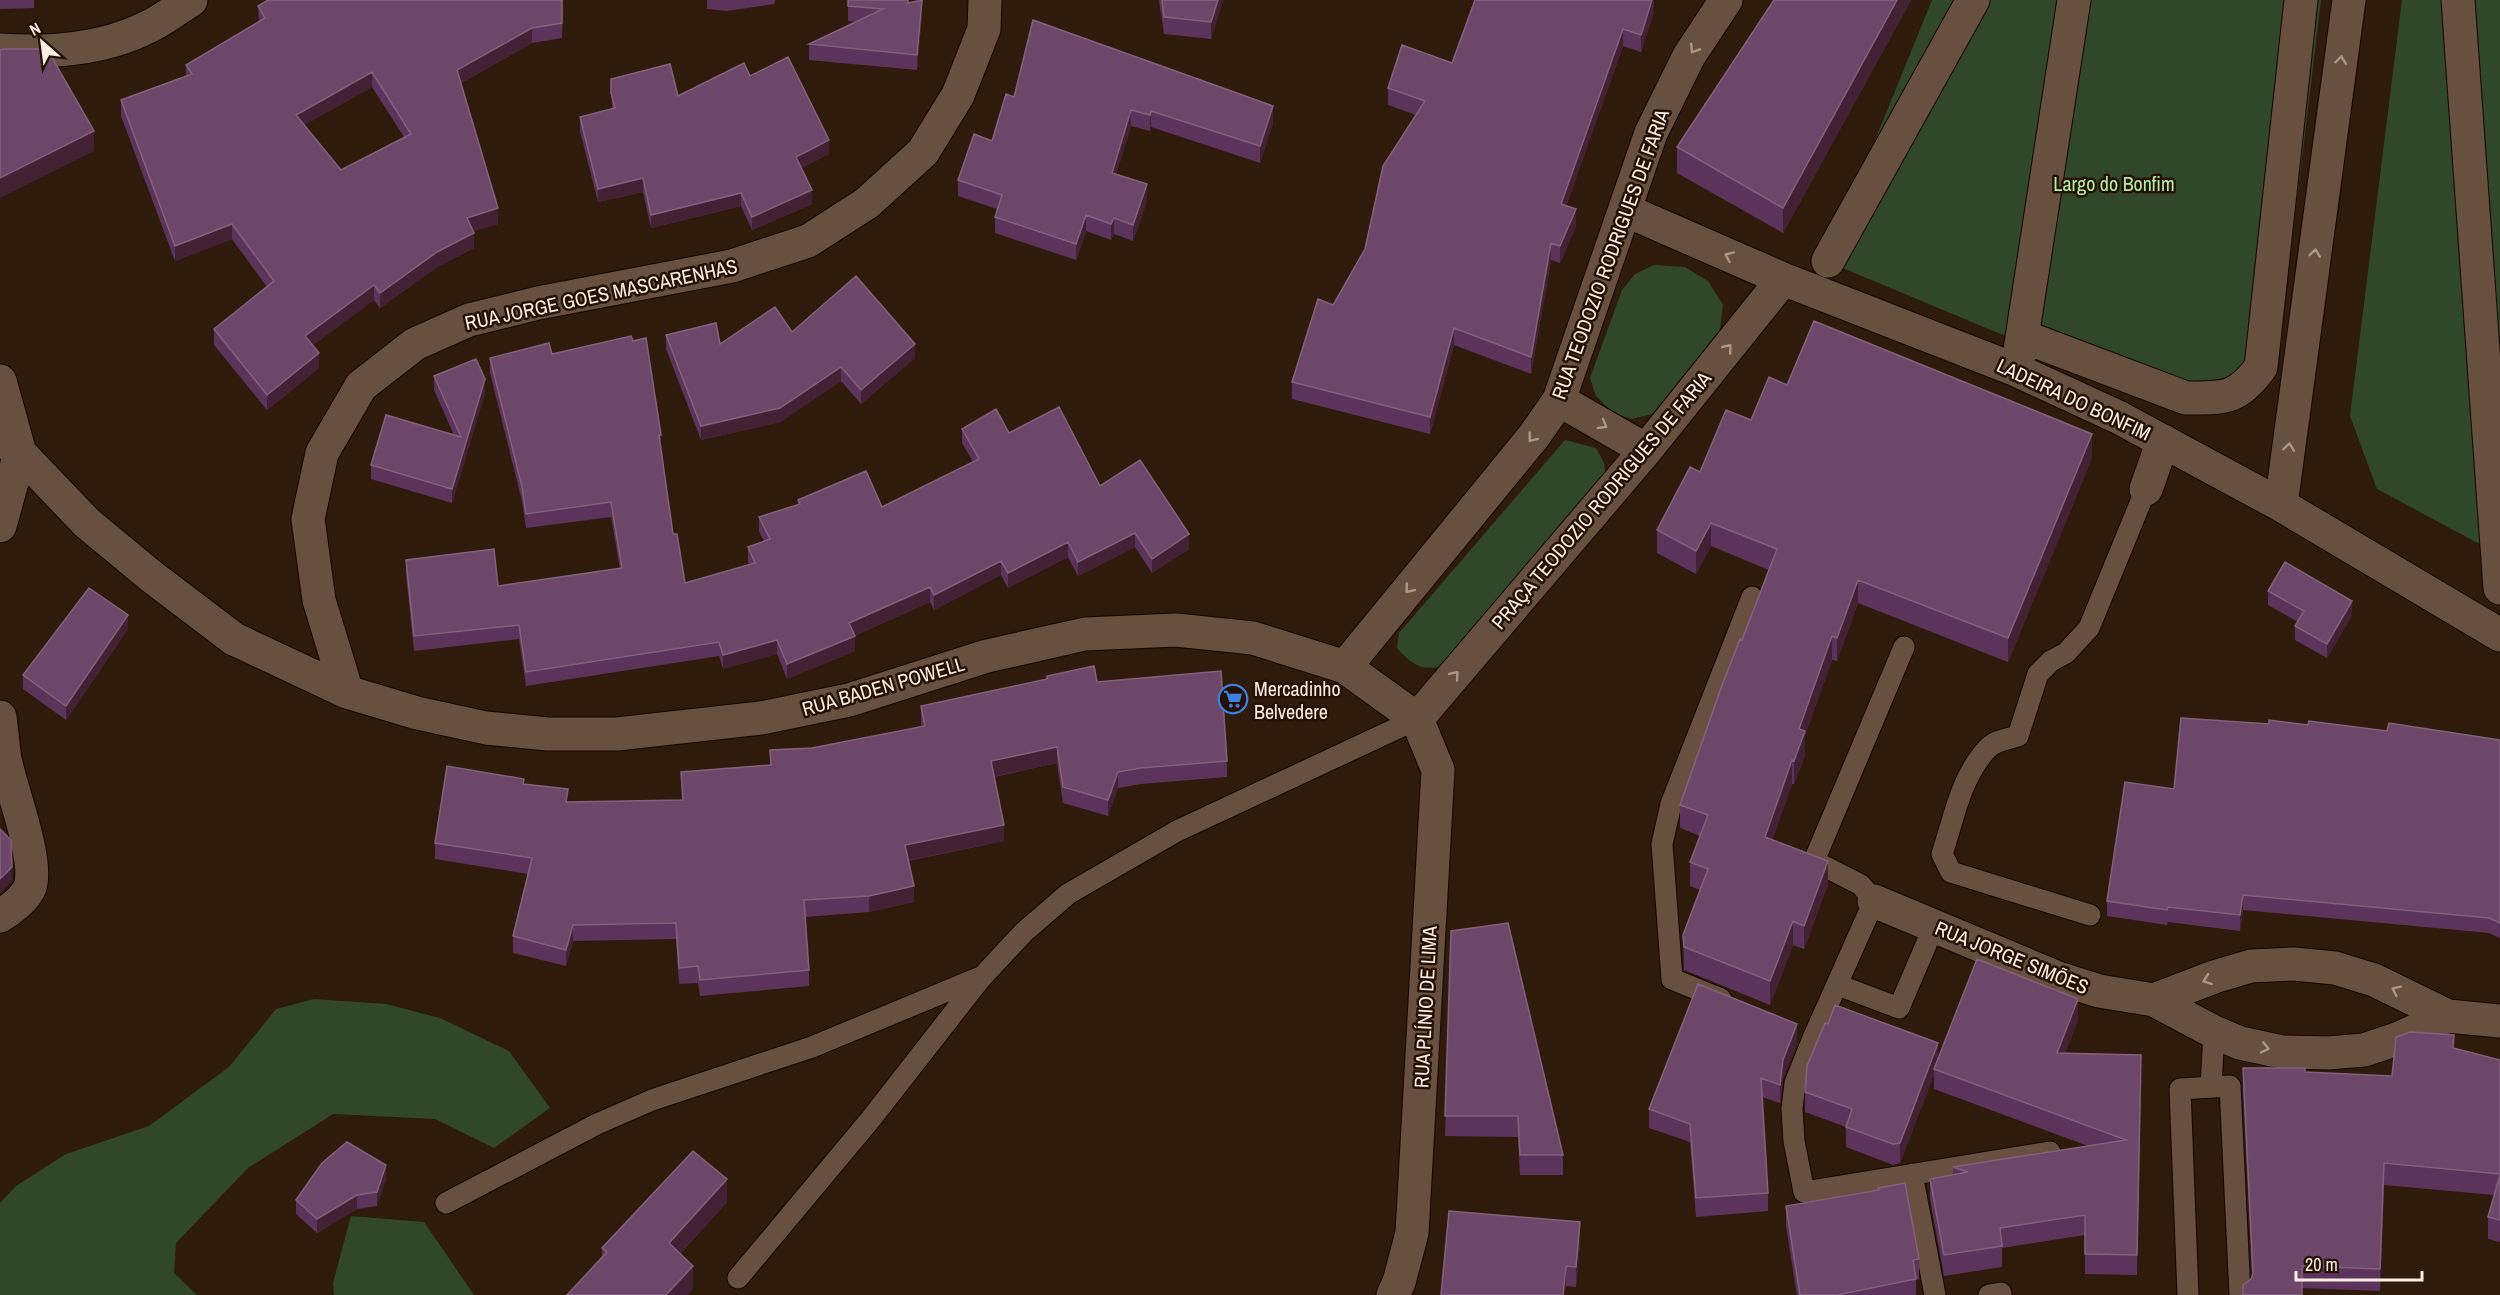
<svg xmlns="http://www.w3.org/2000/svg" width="2500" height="1295" font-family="'Archivo Narrow',sans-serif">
<rect width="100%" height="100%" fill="#2f1b0c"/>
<path fill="#304729" d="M1932,0h389l-44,367 -109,37 -342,-143z
M2402,0h98v555l-123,-66 -27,-73z
M1654,265l31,2 23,14 15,24 -5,40 -62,68 -24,6 -19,-6 -17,-17 -6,-18 32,-88 13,-16z
M1565,440l31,8 8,15 2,17 -161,186c-23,5 -32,0 -48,-18l2,-15z
M314,999l72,5 54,14 69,33 41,57 -56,40 -59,-29 -102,-5 -85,54 -72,75 -2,30 23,22h-197v-92l16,-17 50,-32 83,-28 80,-59 47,-58z
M351,1216l73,6 50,73h-140l-1,-12z"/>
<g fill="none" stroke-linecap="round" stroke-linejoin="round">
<g stroke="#160500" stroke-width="23">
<path id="service" d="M1904,647l-90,214 47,24 13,16 -60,135 -19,47 -3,26 2,32 10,51 246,-40
M2090,915l-139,-43 -9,-18c12,-36 19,-78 46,-106 8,-8 20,-9 30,-12l20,-62 13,-13 15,-8 23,-25 57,-139
M1838,985l61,23 35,-82
M1721,999l-49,-20 -10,-135 9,-40 81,-207
M2211,1087l3,-55
M1912,1174l23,121
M446,1203l151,-79 55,-24 160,-53 171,-71 41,-44 44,-38 109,-63 240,-112
M738,1278l132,-158 111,-142
M1989,1295l12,-2
M2188,1295l-8,-206 50,-3 10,209"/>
</g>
<g stroke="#160500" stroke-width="35">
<path id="pedestrian" d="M2458,0l42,588
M1828,261l145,-261
M2022,336l164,62c38,0 51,2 75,-31l40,-367
M2019,357l55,-357"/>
</g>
<g stroke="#160500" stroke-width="35">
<path id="minor" d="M0,50c50,3 102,0 148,-23 15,-7 29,-18 43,-27
M0,381l20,72
M0,437l20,16 67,70 64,53 83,63 113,53 70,21 69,15 62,6h69l144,-16 88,-18 138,-44 98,-22 91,-4 77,8 92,29
M2146,489l17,-48
M0,526l20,-73
M347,692l-28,-92 -11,-81 14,-66 39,-67 54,-42 54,-24 69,-17 194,-37 76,-25 59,-38 56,-51 35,-57 26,-66 1,-29
M0,717c2,14 3,29 5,42 6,30 34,101 25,128 -4,11 -21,24 -30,29
M1874,901l184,77 41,13 55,9 60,32 26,11 42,9 46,1 36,-3 33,-11 51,-23
M2154,1000l60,-23 37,-11 43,-2 41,4 39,12 74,36 52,5
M1393,1295l6,-13 13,-49 26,-463 -21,-51"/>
</g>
<g stroke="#160500" stroke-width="35">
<path id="tertiary" d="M1726,0l-37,56 -38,77 -92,267 -25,36 -189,231 72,52 229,-269 137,-171
M1625,210l158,69 233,91 102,47 163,88 219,130
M1559,400l87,50
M2281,505l68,-505"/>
</g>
<use href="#service" stroke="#67503f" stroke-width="21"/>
<use href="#pedestrian" stroke="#67503f" stroke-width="33"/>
<use href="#minor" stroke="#67503f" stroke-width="33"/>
<use href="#tertiary" stroke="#67503f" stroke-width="33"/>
</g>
<path fill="#5c335a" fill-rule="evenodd" d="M0,0h34v8l-34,1z
M563,0l-1,38 -30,5 -71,40 37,141 -25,7 1,17 -37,19 -57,41 -6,-8 -61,45 6,23 -52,42 -53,-65v-16l53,-42 -35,-48 -57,22 -54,-145v-16l65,-24v-11l73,-43 -1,-16zM372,87l32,50 -63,33 -37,-45z
M707,0h68l-1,4 -47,7 -20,-2z
M1159,0h64l-12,39 -47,-5z
M1654,0v12l-13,40 -18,-6 -57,160 10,20 -16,37 -9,-3 -20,114 -77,-29 -24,89 -138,-35v-17l41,-77 32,-56 51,-134 -28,-10v-17l64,-25z
M1774,0h137l-128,233 -106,-60v-26z
M910,2l12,12 -5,56 -108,-10v-16l47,-22 -8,-1v-15z
M750,76l79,78 -28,14 11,36 -60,26 -11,-24 -90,22 -8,-36 -45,10 -18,-71v-14l32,-8 -1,-30 67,17z
M1014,97l259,26 -13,40 -109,-36 -1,4 -19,-5 -15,48 31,27 -14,40 -19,-7 -3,6 -25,-9 -10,29 -81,-27v-16l2,-8 -39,-13v-16l34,-39z
M792,332l123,26 -54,46 -20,-23 -61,41 -79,18 -35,-91v-14l54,9z
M552,354l109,95 12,85 12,49 65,-18 -2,-3v-15l16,-6 -5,-10v-14l39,-12v-5l84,7 91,-45 -11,-19v-14l47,4 91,53 89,63 -37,24 -17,-26 -57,29 -10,-19 -60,31 -7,-13 -67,35 -4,-8 -76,34 1,15 -68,28 -10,-25 -54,15 -4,-13 -193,30 -7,-47 -105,12 -8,-77v-14l92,26 122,-17 -9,-52 -85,11 -4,-27 -32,-128v-15z
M434,376l51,17 -33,110 -81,-24v-14l83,-30 -20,-45z
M1787,385l305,73 -84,204 -150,-59 -21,58 -5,-1 -27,75v20l-11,29h-2l-20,56 56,44 -24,65 -11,-4 -23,60 -86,-35 -1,-35 17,-45 -10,-4v-24l10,-26 -20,-8v-23l89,-235 -58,-24 -15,28 -39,-21v-23l43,-58 51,-52z
M2268,591l84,24 -25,43 -32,-18v-14l3,-4 -30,-17z
M128,629l-62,91 -43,-31v-14z
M1097,682l130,79v16l-86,7 -23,4 -10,28 -45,-13 -6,-40 -63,14 10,64 -96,20 6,41 -45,10 -64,5 4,53v16l-109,10 -2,-13 -19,1 -3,-45 -103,2 -7,25 -53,-13v-17l15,-62 -93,-15v-16l89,-59 44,18 114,-2 -1,-28 89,-7v-15l42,-2 109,-21v-21z
M2269,724l39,1 192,15v198l-11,-5 -246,-23 -3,21 -72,-9 -1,3 -60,-9v-15l67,-112z
M1451,931l112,224v20h-43l-2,-38 -73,-1z
M2078,1020l-13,33 76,22 -4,200 -52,-1v-39l-83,13v19l-58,9 -14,-77v-20l23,-4v-8l135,-21 -154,-57v-15l-34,89 -7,2 -47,-18v-20l-41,-15v-20l133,-33z
M1797,1043l-14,36 -3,24 -18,-6 6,96v18l-72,6 -6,-75 -41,-14v-19z
M2454,1048l46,12v182l-12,-3v-22l6,-22 -110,-10 -4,106 -78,-3 -51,-9 1,-3 -9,-186v-22l62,4 87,4z
M386,1179l-9,27 -20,3 -40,24 -21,-19v-14z
M727,1202l-47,52 13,35 -91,-31v-10z
M1786,1206l133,53v20l-3,1v15h-119l-11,-69z
M1580,1243l-4,44 -10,-1 -125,9z"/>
<path fill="#432135" d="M922,0v14l-5,56v-15z
M1218,0h5l-12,39v-17z
M1652,0h2v12l-13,40v-17z
M1897,0h14l-128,233v-25z
M532,28v15l-75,42v-15z
M1623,29v17l-62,175v-17z
M372,72v15l-76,43v-15z
M1273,106v17l-13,40v-17z
M1131,110v16l-19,63v-16z
M1151,111v16l-1,4v-16z
M94,131v20l-94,47v-20z
M829,140v14l-33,17v-14z
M643,178v14l-45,10v-13z
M1147,184v17l-14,40v-16z
M812,190v14l-60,26v-13z
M741,193v13l-90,22v-13z
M498,208v16l-31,9v-15z
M1576,209v17l-16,37v-17z
M1086,215v16l-10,29v-16z
M1114,218v16l-3,6v-16z
M232,224v15l-57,22v-15z
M474,233v15l-37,19 -57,41v-15l57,-41z
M1551,243v17l-20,114v-17z
M374,285v15l-69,51v-15z
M1454,328v17l-24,89v-17z
M915,344v14l-54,46v-14z
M319,353v15l-52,42v-15z
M841,367v14l-61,41 -79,18v-14z
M485,379v14l-33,110v-14z
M2092,434v24l-84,204v-24z
M659,435h2v14l-2,1z
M1711,523v23l-15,28v-23z
M1135,533v14l-57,29v-14z
M1189,534v15l-37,24v-14z
M1068,542v15l-60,31v-15z
M1001,561v14l-67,35v-15z
M1858,580v23l-21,58v-23z
M930,587v15l-81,36v-15z
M2352,601v14l-25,43v-14z
M128,615v14l-62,91v-14z
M855,636v15l-68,28v-15z
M1832,636v24l-27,75v20l-11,29v-23l5,-32z
M777,640v14l-54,15v-14z
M1057,747v16l-66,14v-16z
M1792,760v24l-27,77v-24z
M1118,772v16l-10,28v-16z
M1004,825v16l-99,20v-16z
M1828,861v23l-24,65v-23z
M12,867v14l-12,12v-14z
M914,886v16l-45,10v-16z
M2243,895v15l-3,21v-16z
M1793,921v24l-23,60v-24z
M573,925v16l-7,25v-16z
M2078,999v21l-21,53v-20z
M1797,1024v19l-14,36 -3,24v-18l3,-25z
M1938,1043v20l-4,6v5l-34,89v-20z
M2384,1163v22l-4,106v-22z
M386,1165v14l-9,27v-14z
M727,1179v23l-58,64v-23z
M357,1195v14l-40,24v-14z
M1580,1222v21l-4,44v-20z
M693,1266v23l-5,6h-22z
M1566,1266v20l-1,9h-2z"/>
<path fill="#6d4769" stroke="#83617c" stroke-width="1.5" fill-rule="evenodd" d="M268,0h294v23l-30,5 -75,42 41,138 -31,10 7,15 -37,19 -57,41 -6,-8 -69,51 14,17 -52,42 -53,-66 60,-48 -42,-57 -57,22 -54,-146 71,-26 -6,-9 79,-47 -7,-12zM372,72l39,62 -70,36 -45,-55z
M848,0h60v3l14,-3 -5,55 -108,-11 74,-35 -35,-3z
M1162,0h56l-7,22 -47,-5z
M1475,0h177l-11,35 -18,-6 -62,175 15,5 -16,37 -9,-3 -20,114 -77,-29 -24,89 -138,-35 26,-83 15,6 32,-56 18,-83 42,-65 -37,-13 14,-43 50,18z
M1774,0h123l-114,208 -106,-61z
M1033,20l240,86 -13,40 -109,-35 -1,4 -19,-5 -19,63 35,11 -14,41 -19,-7 -3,6 -25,-9 -10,29 -81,-27 7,-22 -44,-15 16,-46 18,7 14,-47 8,3z
M5,49h42l47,82 -94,47v-128z
M788,57l41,83 -33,17 16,33 -60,27 -11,-24 -90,22 -8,-37 -45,11 -18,-72 35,-9 -4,-15v-14l59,-15 8,32 66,-33 6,13z
M856,276l59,68 -54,46 -20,-23 -61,41 -79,18 -35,-91 50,-12 4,21 55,-37 17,25z
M1814,321l278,113 -84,204 -150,-58 -21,58 -5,-2 -33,93 6,2 -11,30 -2,-1 -27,77 63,24 -24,65 -11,-5 -23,60 -86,-34 -1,-12 25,-66 -18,-7 18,-47 -28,-10 41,-117 19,-49 2,1 35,-91 -66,-26 -15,28 -39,-21 33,-63 10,5 26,-62 25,10 18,-43 18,8z
M631,336l2,5 13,-3 15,97h-2l14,99h4l8,49 70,-20 -7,-16 22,-8 -11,-22 41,-13 -2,-4 68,-29 16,36 97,-48 -17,-30 34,-20 13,24 50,-26 41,79 40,-26 49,74 -37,25 -17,-26 -57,29 -10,-20 -60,31 -7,-12 -67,34 -4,-8 -81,36 6,13 -68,28 -10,-24 -54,15 -4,-13 -193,30 -7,-47 -105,11 -8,-76 88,-11 4,37 124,-18 -11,-66 -85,12 -4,-27 -32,-129 59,-15 3,11z
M476,359l9,20 -33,110 -81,-24 15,-50 75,22 -27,-61z
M2285,562l67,39 -25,43 -32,-18 9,-15 -36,-20z
M89,588l39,27 -62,91 -43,-31z
M1094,666l3,16 124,-11 6,90 -86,7 -23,4 -10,28 -45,-13 -6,-40 -66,14 13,64 -99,20 9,41 -45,10 -65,4 5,70 -109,10 -2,-14 -19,2 -3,-45 -103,2 -7,25 -53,-14 19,-78 -97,-15 12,-77 77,13 -1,5 45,5 -2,13 117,-2 -2,-28 90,-7 -1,-15 42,-2 113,-22 -4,-20 126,-27v-3z
M2181,718l88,6v-4l39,5 1,-4 78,10 2,-8 111,17v183l-11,-5 -246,-23 -3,20 -72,-8 -1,3 -60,-9 18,-119 49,7z
M0,829l11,11 1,27 -12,12z
M1508,923l55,232h-43l-2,-39h-73l6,-185z
M1977,959l101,40 -21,54 84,2 -4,200 -52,-1v-39l-85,13 2,18 -58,9 -14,-76 38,-7 -15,-5 173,-27 -192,-71z
M1698,984l99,40 -14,36 -3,25 -19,-7 7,115 -72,5 -6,-74 -41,-15z
M1835,1005l103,38 -38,100 -7,1 -47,-17 6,-18 -47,-17 2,-26 18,-43 3,1z
M2410,1032l44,3 -1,13 47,12v114l-116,-11 -4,106 -78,-3v29h-59v-10l8,-6 2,-6 -10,-205h62v4l87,4 4,-39z
M347,1142l39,23 -9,27 -20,3 -40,24 -21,-19 26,-37z
M693,1151l34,28 -58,64 24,23 -27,29h-99l40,-43 -5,-4z
M2500,1175v45l-12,-3z
M1905,1183l14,76 -6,1 3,19 -79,16h-37l-14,-89 93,-16 -1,-2z
M1449,1211l131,11 -4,45 -10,-1 -3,29h-122z"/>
<defs><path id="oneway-chevron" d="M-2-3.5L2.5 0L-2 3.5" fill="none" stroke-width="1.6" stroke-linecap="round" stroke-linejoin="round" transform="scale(1.5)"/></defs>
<g stroke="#aa9789">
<use href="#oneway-chevron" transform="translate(1694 49) rotate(123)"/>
<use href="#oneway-chevron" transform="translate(2341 60) rotate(-83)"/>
<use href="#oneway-chevron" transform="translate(2315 253) rotate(-82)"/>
<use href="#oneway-chevron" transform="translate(1729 256) rotate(-156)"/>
<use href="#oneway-chevron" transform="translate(1728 348) rotate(-51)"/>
<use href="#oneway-chevron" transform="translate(1603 425) rotate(30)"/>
<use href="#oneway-chevron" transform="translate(1532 438) rotate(128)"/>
<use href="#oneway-chevron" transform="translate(2289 447) rotate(-82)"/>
<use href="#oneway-chevron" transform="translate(1409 589) rotate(129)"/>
<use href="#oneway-chevron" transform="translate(1455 675) rotate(-50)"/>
<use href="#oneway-chevron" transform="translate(2207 980) rotate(160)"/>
<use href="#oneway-chevron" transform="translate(2396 990) rotate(-154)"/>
<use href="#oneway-chevron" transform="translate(2265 1048) rotate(12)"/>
</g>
<defs>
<g id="supermarket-ring" transform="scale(1.5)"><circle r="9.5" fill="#251104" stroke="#3f7fe0" stroke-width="1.5"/><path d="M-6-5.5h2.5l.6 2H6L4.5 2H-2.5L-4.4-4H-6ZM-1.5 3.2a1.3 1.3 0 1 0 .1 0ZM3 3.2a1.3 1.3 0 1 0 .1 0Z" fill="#3f7fe0"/></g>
</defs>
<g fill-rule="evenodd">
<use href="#supermarket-ring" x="1233" y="699"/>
</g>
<g text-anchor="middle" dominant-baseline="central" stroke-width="5" stroke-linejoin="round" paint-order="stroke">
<g font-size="20" fill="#b4f0a2" stroke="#251104">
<text x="2114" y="183">Largo do Bonfim</text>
</g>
<g font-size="20" fill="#fbede3" stroke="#251104">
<text transform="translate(1610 254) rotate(-70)">RUA TEODOZIO RODRIGUES DE FARIA</text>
<text transform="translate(601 294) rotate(-12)">RUA JORGE GOES MASCARENHAS</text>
<text transform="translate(2074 399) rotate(25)">LADEIRA DO BONFIM</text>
<text transform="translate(1601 500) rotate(-50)">PRAÇA TEODOZIO RODRIGUES DE FARIA</text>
<text transform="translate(883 686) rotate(-16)">RUA BADEN POWELL</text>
<text transform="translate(2012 957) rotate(22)">RUA JORGE SIMÕES</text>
<text transform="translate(1425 1007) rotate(-87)">RUA PLÍNIO DE LIMA</text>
</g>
<g font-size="20" fill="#fbede3" stroke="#251104" text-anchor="start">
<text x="1254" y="688">Mercadinho<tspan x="1254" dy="23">Belvedere</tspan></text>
</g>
</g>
<g transform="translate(42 42) rotate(332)" stroke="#251104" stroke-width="4.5" paint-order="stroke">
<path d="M0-4.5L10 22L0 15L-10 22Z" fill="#fbede3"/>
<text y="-9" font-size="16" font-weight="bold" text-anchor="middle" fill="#fbede3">N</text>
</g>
<path d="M2296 1271v9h126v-9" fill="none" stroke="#fbede3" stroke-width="3"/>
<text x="2305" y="1271" font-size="18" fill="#fbede3" stroke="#251104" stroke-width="4.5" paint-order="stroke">20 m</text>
</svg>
